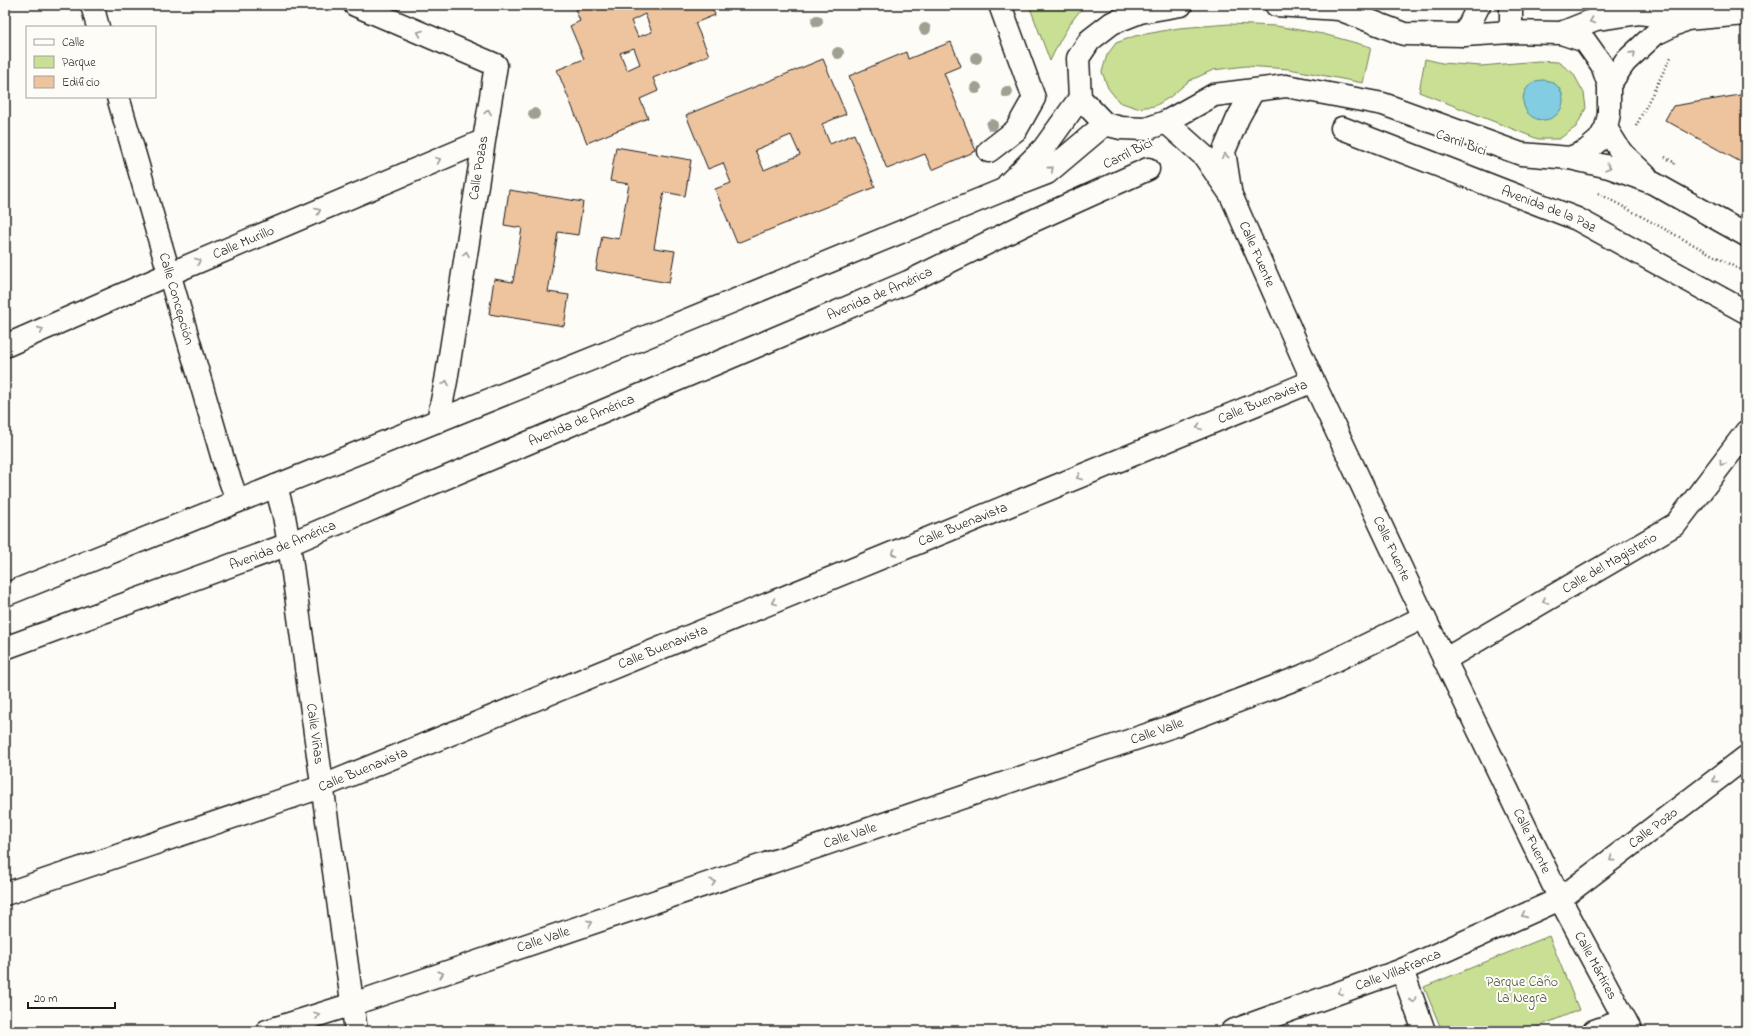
<svg xmlns="http://www.w3.org/2000/svg" width="1751" height="1036" font-family="'Indie Flower',sans-serif">
<rect width="100%" height="100%" fill="#fdfcf7"/>
<filter id="ink" filterUnits="userSpaceOnUse"><feTurbulence type="fractalNoise" baseFrequency=".025" numOctaves="2"/><feDisplacementMap in="SourceGraphic" scale="8" xChannelSelector="R" yChannelSelector="G"/><feConvolveMatrix kernelMatrix="1 2 1 2 8 2 1 2 1" color-interpolation-filters="sRGB"/></filter>
<g filter="url(#ink)">
<path fill="#c9df94" stroke="#727e58" d="M1029,5h56c-16,17 -25,35 -35,56z
M1229,24l47,2 47,8 48,13 -8,36 -74,-14 -43,-3 -33,4 -24,11 -19,16 -15,9 -18,2 -18,-6 -11,-14 -6,-16 5,-17 9,-12 19,-7 44,-8z
M1425,59l17,4 39,3 58,-5 19,1 15,11 11,20 2,15 -10,19 -17,12h-21l-119,-47z
M1549,936l30,74 -52,21h-85l-18,-44z"/>
<path fill="#82cde2" stroke="#598693" d="M1523 100a20 20 0 1 1 40 0a20 20 0 1 1-40 0Z"/>
<path fill="#eec49e" stroke="#1c1c1c" fill-rule="evenodd" d="M581,5h130l4,10 -20,8 14,32 -56,23 5,13 -18,8 8,19 -61,25 -30,-73 27,-11 -14,-33 10,-5 -5,-12zM645,14l7,18 -14,5 -7,-16zM634,48l6,16 -13,6 -7,-17z
M951,42l10,24 -17,7 32,78 -44,19 -7,-16 -38,15 -38,-93 57,-24 2,7z
M823,59l23,55 -24,10 8,20 24,-10 21,53 -138,56 -22,-54 16,-6 -8,-20 -15,6 -22,-54zM791,135l9,20 -36,15 -9,-20z
M1746,94v71l-81,-45 8,-14z
M616,147l75,13 -6,36 -21,-4 -10,56 21,3 -6,32 -73,-13 6,-34 17,3 10,-55 -19,-3z
M509,190l74,12 -5,33 -20,-3 -10,60 21,3 -5,31 -75,-12 5,-35 19,3 9,-54 -18,-3z"/>
<g fill="none" stroke-linecap="round" stroke-linejoin="round">
<g stroke="#1c1c1c" stroke-width="25">
<g id="minor">
<path d="M92,5l6,22"/>
<path d="M355,5l141,60 -50,316 -8,40"/>
<path d="M1181,5l-41,7 -28,11 -22,17 -12,18 2,40 25,26 16,4 25,1 20,-7 48,-27 72,-9 97,18 138,50 49,4 16,-7 13,-11 7,-12 3,-14v-29l-7,-20 -17,-24 -24,-8 -50,-1 -47,3 -60,-1 -65,-25 -63,-4"/>
<path d="M1511,32v-27"/>
<path d="M1561,33l35,-14 43,-6 47,6 60,-5"/>
<path d="M1464,35l15,-30"/>
<path d="M1609,85l16,-23 30,-28 31,-15"/>
<path id="s1" d="M118,97l107,369 12,34"/>
<path id="s2" d="M1166,122l38,34 27,39 82,186 111,236 136,282 71,132"/>
<path id="s3" d="M1342,128l235,91 169,93"/>
<path d="M1606,128l15,24 25,24"/>
<path d="M989,151l27,-21 18,-32 -34,-93"/>
<path d="M1570,158l39,9 44,16 93,52"/>
<path d="M1008,184l36,-36 36,-50"/>
<path d="M1230,190l-6,-39 14,-33 15,-27"/>
<path id="s4" d="M5,346l164,-72 314,-133"/>
<path id="s5" d="M276,486l8,30 5,28 67,487"/>
<path d="M5,595l631,-254 367,-151 44,-17 58,-49"/>
<path id="s6" d="M5,648l284,-104 619,-262 120,-59 120,-54"/>
<path id="s7" d="M1444,660l232,-136 70,-92"/>
<path id="s8" d="M5,894l316,-107 992,-406"/>
<path d="M1402,970l22,61"/>
<path id="s9" d="M267,1031l86,-27 817,-277 133,-51 121,-59"/>
<path id="s10" d="M1232,1031l170,-61 158,-71 186,-142"/>
<path d="M1594,1031l31,-11"/>
</g>
</g>
<path stroke="#1c1c1c" stroke-width="2.5" stroke-dasharray="1 3" stroke-linecap="butt" d="M1636,126l35,-69
M1665,157l10,6 -1,1
M1598,193l148,80"/>
<use href="#minor" stroke="#fdfcf7" stroke-width="22"/>
</g>
<g fill="#9ea192">
<circle cx="817" cy="21" r="6"/>
<circle cx="925" cy="29" r="6"/>
<circle cx="838" cy="53" r="6"/>
<circle cx="976" cy="58" r="6"/>
<circle cx="976" cy="88" r="6"/>
<circle cx="1007" cy="92" r="6"/>
<circle cx="534" cy="114" r="6"/>
<circle cx="992" cy="125" r="6"/>
</g>
<defs><path id="oneway-chevron" d="M-2-3.5L2.5 0L-2 3.5" fill="none" stroke-width="1.6" stroke-linecap="round" stroke-linejoin="round"/></defs>
<g stroke="#989794">
<use href="#oneway-chevron" transform="translate(1592 21) rotate(160)"/>
<use href="#oneway-chevron" transform="translate(420 33) rotate(-157)"/>
<use href="#oneway-chevron" transform="translate(1633 54) rotate(-44)"/>
<use href="#oneway-chevron" transform="translate(488 112) rotate(-81)"/>
<use href="#oneway-chevron" transform="translate(1225 156) rotate(-96)"/>
<use href="#oneway-chevron" transform="translate(438 160) rotate(-23)"/>
<use href="#oneway-chevron" transform="translate(1608 167) rotate(16)"/>
<use href="#oneway-chevron" transform="translate(1051 169) rotate(-40)"/>
<use href="#oneway-chevron" transform="translate(318 211) rotate(-23)"/>
<use href="#oneway-chevron" transform="translate(466 254) rotate(-81)"/>
<use href="#oneway-chevron" transform="translate(198 261) rotate(-23)"/>
<use href="#oneway-chevron" transform="translate(41 330) rotate(-24)"/>
<use href="#oneway-chevron" transform="translate(446 383) rotate(-79)"/>
<use href="#oneway-chevron" transform="translate(1199 427) rotate(158)"/>
<use href="#oneway-chevron" transform="translate(1722 463) rotate(127)"/>
<use href="#oneway-chevron" transform="translate(1079 477) rotate(158)"/>
<use href="#oneway-chevron" transform="translate(894 553) rotate(158)"/>
<use href="#oneway-chevron" transform="translate(1545 601) rotate(150)"/>
<use href="#oneway-chevron" transform="translate(774 602) rotate(158)"/>
<use href="#oneway-chevron" transform="translate(1715 780) rotate(143)"/>
<use href="#oneway-chevron" transform="translate(1612 859) rotate(143)"/>
<use href="#oneway-chevron" transform="translate(713 882) rotate(-19)"/>
<use href="#oneway-chevron" transform="translate(1524 915) rotate(156)"/>
<use href="#oneway-chevron" transform="translate(590 923) rotate(-19)"/>
<use href="#oneway-chevron" transform="translate(441 974) rotate(-19)"/>
<use href="#oneway-chevron" transform="translate(1340 992) rotate(160)"/>
<use href="#oneway-chevron" transform="translate(1413 1000) rotate(70)"/>
<use href="#oneway-chevron" transform="translate(317 1015) rotate(-18)"/>
</g>
</g>
<g text-anchor="middle" dominant-baseline="central" stroke-width="4" stroke-linejoin="round" paint-order="stroke">
<g font-size="14" fill="#1c1c1c" stroke="#fdfcf7">
<text transform="translate(1461 143) rotate(20)">Carril Bici</text>
<text transform="translate(1128 154) rotate(-26)">Carril Bici</text>
<text transform="translate(479 168) rotate(-81)">Calle Pozas</text>
<text stroke="none"><textPath href="#s3" startOffset="222">Avenida de la Paz</textPath></text>
<text stroke="none"><textPath href="#s4" startOffset="260">Calle Murillo</textPath></text>
<text stroke="none"><textPath href="#s2" startOffset="163">Calle Fuente</textPath></text>
<text stroke="none"><textPath href="#s6" startOffset="944">Avenida de América</textPath></text>
<text stroke="none"><textPath href="#s1" startOffset="210">Calle Concepción</textPath></text>
<text stroke="none"><textPath href="#s8" startOffset="1351">Calle Buenavista</textPath></text>
<text stroke="none"><textPath href="#s6" startOffset="620">Avenida de América</textPath></text>
<text stroke="none"><textPath href="#s8" startOffset="1027">Calle Buenavista</textPath></text>
<text stroke="none"><textPath href="#s6" startOffset="296">Avenida de América</textPath></text>
<text stroke="none"><textPath href="#s2" startOffset="487">Calle Fuente</textPath></text>
<text stroke="none"><textPath href="#s7" startOffset="192">Calle del Magisterio</textPath></text>
<text stroke="none"><textPath href="#s8" startOffset="703">Calle Buenavista</textPath></text>
<text stroke="none"><textPath href="#s9" startOffset="939">Calle Valle</textPath></text>
<text stroke="none"><textPath href="#s5" startOffset="251">Calle Viñas</textPath></text>
<text stroke="none"><textPath href="#s8" startOffset="379">Calle Buenavista</textPath></text>
<text stroke="none"><textPath href="#s10" startOffset="471">Calle Pozo</textPath></text>
<text stroke="none"><textPath href="#s9" startOffset="615">Calle Valle</textPath></text>
<text stroke="none"><textPath href="#s2" startOffset="811">Calle Fuente</textPath></text>
<text stroke="none"><textPath href="#s9" startOffset="291">Calle Valle</textPath></text>
<text stroke="none"><textPath href="#s2" startOffset="951">Calle Mártires</textPath></text>
<text stroke="none"><textPath href="#s10" startOffset="177">Calle Villafranca</textPath></text>
</g>
<g font-size="14" fill="#505640" stroke="#fdfcf7">
<text x="1522" y="982">Parque Caño<tspan x="1522" dy="16">La Negra</tspan></text>
</g>
</g>
<rect width="1751" height="1036" fill="none" stroke="#fdfcf7" stroke-width="20"/>
<rect x="10" y="10" width="1731" height="1016" fill="none" stroke="#1c1c1c" stroke-width="1.5" filter="url(#ink)"/>
<rect x="26" y="26" width="130" height="72" fill="#fdfcf7" stroke="#a3a29f"/>
<rect x="34" y="39" width="20" height="6" fill="#fdfcf7" stroke="#a3a29f"/>
<text x="62" y="46" font-size="12" fill="#1c1c1c">Calle</text>
<rect x="34" y="56" width="20" height="12" fill="#c9df94" stroke="#a3a29f"/>
<text x="62" y="66" font-size="12" fill="#1c1c1c">Parque</text>
<rect x="34" y="76" width="20" height="12" fill="#eec49e" stroke="#a3a29f"/>
<text x="62" y="86" font-size="12" fill="#1c1c1c">Edificio</text>
<path d="M28 1002v6h87v-6" fill="none" stroke="#1c1c1c" stroke-width="2"/>
<text x="34" y="1002" font-size="12" fill="#1c1c1c" stroke="#fdfcf7" stroke-width="3" paint-order="stroke">20 m</text>
</svg>
